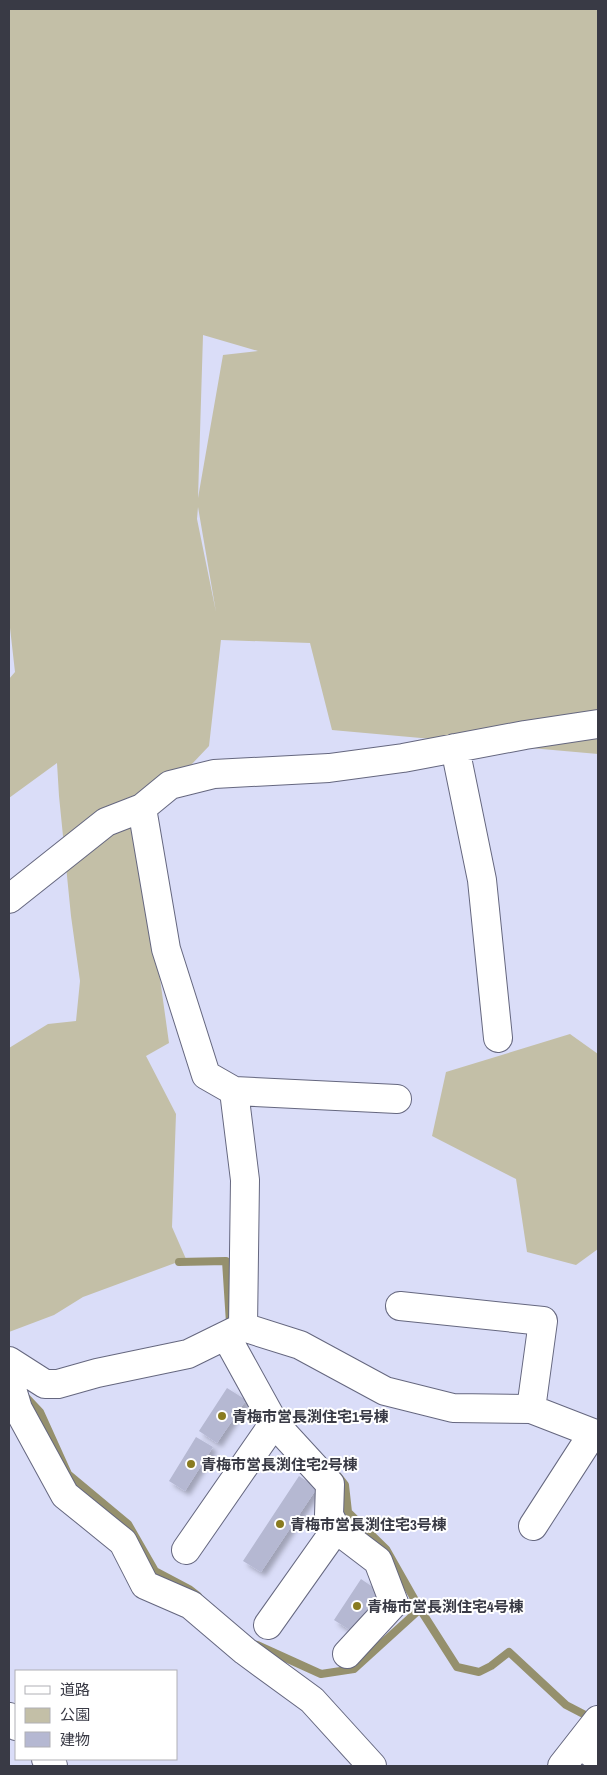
<svg xmlns="http://www.w3.org/2000/svg" width="607" height="1775" font-family="'Archivo Narrow','Noto Sans JP',sans-serif">
<defs>
<filter id="shadow"><feDropShadow dx="4.5" dy="4.5" stdDeviation="2.5" flood-color="#0004"/></filter>
</defs>
<rect width="100%" height="100%" fill="#daddf8"/>
<path fill="#c3bfa7" fill-rule="evenodd" d="M9,9h589v745l-266,-24 -22,-87 -89,-3 -12,106 -71,75 31,222 -23,13 30,58 -4,113 14,32 -103,38 -29,18 -45,17v-284l39,-24 28,-3 4,-40 -9,-65 -12,-120 -2,-33 -48,35v-119l6,-7 -6,-53zM203,335l55,16 -35,4 -25,143zM198,507l18,105 -19,-93z
M570,1034l28,20v195l-22,16 -49,-13 -11,-73 -84,-43 14,-64z"/>
<g fill="none" stroke-linecap="round" stroke-linejoin="round">
<path stroke="#95906d" stroke-width="8" d="M179,1262l47,-1 4,62 2,4
M24,1395l16,17 28,62 60,50 27,47 34,18 9,7
M338,1476l7,9 3,27 38,37 34,60 37,58 22,5 12,-6 18,-14 57,53 27,14
M257,1645l64,29 33,-5 66,-60"/>
</g>
<path fill="#b5b8d2" filter="url(#shadow)" d="M227,1388l19,12 -29,43 -18,-12z
M196,1437l17,10 -28,44 -16,-10z
M299,1476l18,12 -56,84 -18,-11z
M361,1579l19,13 -27,40 -19,-12z"/>
<g fill="none" stroke-linecap="round" stroke-linejoin="round">
<g stroke="#65677f" stroke-width="30">
<path id="minor" d="M455,748l27,132 16,158
M142,808l24,141 40,126 28,16 163,8
M9,899l97,-77 36,-14 28,-23 44,-11 115,-6 74,-10 122,-23 73,-11
M234,1091l11,89 -2,147
M400,1306l143,15 -12,88
M226,1336l48,87 56,61 -1,31 7,14 42,32 16,42 -47,51
M9,1361l36,23h13l39,-11 91,-19 55,-27 57,18 85,46 68,17 78,1 67,26
M9,1379l9,30 47,86 58,47 22,43 46,20 54,46 67,49 60,66
M533,1526l60,-93
M186,1550l88,-127
M268,1625l68,-96
M9,1717l7,9
M580,1744l18,14
M46,1759l7,7"/>
</g>
<g stroke="#65677f" stroke-width="30">
<path id="highway" d="M562,1766l36,-46"/>
</g>
<use href="#minor" stroke="#fff" stroke-width="28"/>
<use href="#highway" stroke="#fff" stroke-width="28"/>
</g>
<g fill="#897b20" stroke="#fff" stroke-width="2">
<circle cx="222" cy="1416" r="5"/>
<circle cx="191" cy="1464" r="5"/>
<circle cx="280" cy="1524" r="5"/>
<circle cx="357" cy="1606" r="5"/>
</g>
<g text-anchor="middle" dominant-baseline="central" stroke-width="4" stroke-linejoin="round" paint-order="stroke">
<g font-size="15" font-weight="bold" fill="#393a45" stroke="#fff" text-anchor="start">
<text x="232" y="1416">青梅市営長渕住宅1号棟</text>
<text x="201" y="1464">青梅市営長渕住宅2号棟</text>
<text x="290" y="1524">青梅市営長渕住宅3号棟</text>
<text x="367" y="1606">青梅市営長渕住宅4号棟</text>
</g>
</g>
<rect width="607" height="1775" fill="none" stroke="#393a45" stroke-width="20"/>
<rect x="15" y="1670" width="162" height="90" fill="#ffffff" stroke="#b0b0b5"/>
<rect x="25" y="1686" width="25" height="8" fill="#ffffff" stroke="#b0b0b5"/>
<text x="60" y="1695" font-size="15" fill="#393a45">道路</text>
<rect x="25" y="1708" width="25" height="15" fill="#c3bfa7" stroke="#b0b0b5"/>
<text x="60" y="1720" font-size="15" fill="#393a45">公園</text>
<rect x="25" y="1732" width="25" height="15" fill="#b5b8d2" stroke="#b0b0b5"/>
<text x="60" y="1745" font-size="15" fill="#393a45">建物</text>
</svg>
